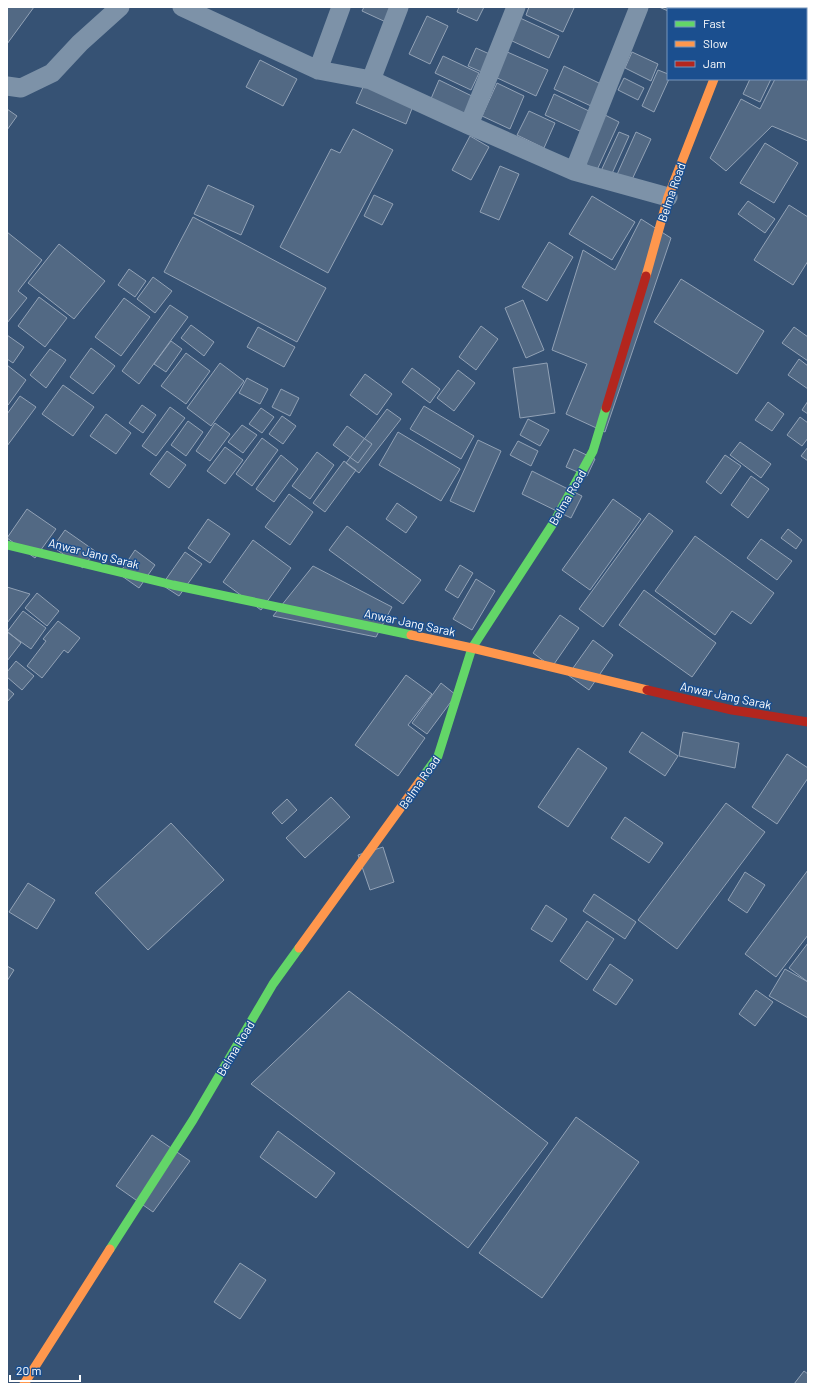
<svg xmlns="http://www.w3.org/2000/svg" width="815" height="1391" font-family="Barlow,sans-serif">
<rect width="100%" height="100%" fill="#365274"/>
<path fill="#526984" stroke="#92a2b6" d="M7,7h27l-27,37z
M364,7h31l-7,16 -26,-12z
M459,7h25l-7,14 -20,-9z
M529,7h42l3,1 -11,24 -37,-17z
M659,7h23l-1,2h-13v2z
M777,7h8l4,2h-13z
M427,16l21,10 -18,38 -21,-10z
M520,18l39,18 -10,22 -39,-18z
M476,48l18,8 -8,18 -18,-8z
M505,51l43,19 -12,26 -43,-20z
M632,52l26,12 -7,17 -26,-13z
M806,52h2v89l-36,-15 -46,45 -16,-13 31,-59 19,10 15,-30h31z
M443,56l36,17 -8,17 -36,-17z
M260,60l37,19 -14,27 -37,-19z
M564,66l37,18 -10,22 -37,-17z
M658,70l10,4v5h1l-15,33 -12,-6z
M624,78l20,10 -6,12 -20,-10z
M750,79h21l-11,23 -17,-8z
M439,80l37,18 -10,20 -36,-17z
M497,83l27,13 -14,33 -28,-13z
M364,85l49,21 -7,18 -50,-21z
M554,94l39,19 -9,20 -39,-18z
M7,109l10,7 -10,14z
M529,111l26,12 -11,25 -27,-13z
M603,114l16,8 -22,48 -16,-8z
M353,129l40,21 -65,123 -48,-26 51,-98 9,4z
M619,132l10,4 -19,42 -10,-5z
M636,132l15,7 -22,47 -14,-7z
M470,136l19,11 -18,33 -19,-10z
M765,143l33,20 -24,40 -34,-20z
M500,166l19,8 -20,46 -19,-8z
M208,185l46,21 -13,29 -47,-21z
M374,195l19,9 -11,21 -18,-9z
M592,196l43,26 -23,38 -43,-26z
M748,201l27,18 -10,14 -27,-19z
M789,205l19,12v44l-15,24 -39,-25z
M193,217l133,71 -29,54 -133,-70z
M641,219l30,19 -66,194 -39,-18 21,-50 -35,-14 31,-100 32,20z
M7,232l35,28 -24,31 9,7 -20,25z
M549,242l24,15 -26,44 -25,-14z
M59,244l46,37 -31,38 -46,-36z
M129,269l17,12 -11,16 -17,-12z
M153,277l19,14 -17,22 -18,-14z
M681,279l83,52 -27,43 -83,-52z
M39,297l28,21 -22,29 -27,-21z
M124,298l26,19 -29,39 -26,-19z
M523,300l21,50 -18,8 -21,-50z
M170,305l18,12 -49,67 -17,-13z
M191,325l23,17 -10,14 -23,-18z
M481,326l17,13 -22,31 -17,-13z
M258,327l37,20 -11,20 -37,-20z
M794,327l14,10v24l-26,-18z
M7,335l17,12 -11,16 -6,-4z
M171,341l11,8 -16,23 -12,-8z
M91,348l24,18 -22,28 -23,-17z
M50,349l16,11 -20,28 -16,-13z
M186,353l24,18 -24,33 -25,-18z
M799,359l9,7v23l-20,-14z
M220,363l24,18 -33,45 -24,-18z
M547,363l8,50 -35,5 -7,-50z
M7,365l19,15 -18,25 -1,-1z
M412,368l28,21 -10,14 -28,-21z
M458,370l17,13 -21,28 -17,-13z
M365,374l27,20 -15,21 -27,-20z
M247,378l21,11 -8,15 -21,-11z
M63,385l31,22 -21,29 -31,-22z
M281,389l18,9 -9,18 -18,-9z
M20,396l16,11 -29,39v-32z
M808,401v13l-6,-4z
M768,402l16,12 -12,17 -17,-11z
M142,405l14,10 -13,18 -14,-10z
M424,406l50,30 -13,23 -51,-30z
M170,407l15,11 -29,38 -14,-10z
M261,408l13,9 -12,16 -13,-9z
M387,409l14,10 -42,54 -13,-10z
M106,414l25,19 -15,21 -26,-18z
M282,416l14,10 -13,18 -14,-10z
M800,417l8,6v15l-6,8 -15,-11z
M528,419l21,11 -9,16 -20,-11z
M188,421l15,11 -17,24 -15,-11z
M215,423l15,11 -20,27 -14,-10z
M242,425l15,10 -14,18 -15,-11z
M347,426l25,18 -14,19 -25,-18z
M398,432l62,37 -19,32 -62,-36z
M262,438l16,12 -26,36 -16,-12z
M478,440l23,11 -27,61 -24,-11z
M518,441l20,10 -7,15 -21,-11z
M740,442l31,22 -10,14 -31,-23z
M225,447l18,13 -18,24 -18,-13z
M808,447v14l-7,-5z
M574,449l21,10 -8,17 -21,-9z
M167,451l19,14 -17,23 -19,-14z
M317,452l17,13 -24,34 -18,-13z
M281,455l17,14 -24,33 -18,-13z
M725,455l16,11 -20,28 -15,-12z
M344,461l12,9 -31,42 -12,-9z
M532,471l50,25 -11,22 -49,-24z
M751,476l18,13 -21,29 -17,-13z
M289,494l24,18 -23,33 -25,-18z
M613,499l28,20 -51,71 -28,-20z
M397,503l20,14 -11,16 -20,-14z
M27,509l29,20 -21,29 -28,-20z
M649,513l24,18 -70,96 -24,-18z
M208,519l22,15 -20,29 -22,-15z
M347,526l74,54 -18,24 -74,-54z
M788,529l14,11 -6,9 -15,-11z
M65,530l30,21 -12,17 -30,-21z
M695,536l79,57 -23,31 -19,-13 -17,24 -60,-44z
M761,539l31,22 -15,19 -30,-22z
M253,540l38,28 -30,42 -38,-28z
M135,550l20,15 -16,23 -20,-14z
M185,552l17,12 -23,32 -17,-11z
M460,565l13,8 -15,25 -13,-8z
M313,566l79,41 -16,30 -103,-21z
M476,579l19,12 -23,39 -19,-11z
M7,587l23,7 -23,29z
M644,590l72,53 -24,34 -73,-52z
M37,593l22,18 -12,15 -22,-18z
M23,611l23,17 -15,21 -24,-17z
M560,615l19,13 -27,39 -19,-14z
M58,621l22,17 -12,15 -4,-3 -22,28 -15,-12 19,-25 -3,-2z
M7,631l14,12 -14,18z
M593,640l20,15 -24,35 -21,-15z
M16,661l18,15 -12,14 -15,-13v-5z
M406,675l26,19 -24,31 17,13 -27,38 -43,-31z
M441,683l15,12 -29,39 -15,-11z
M7,688l7,6 -7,8z
M642,732l36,24 -13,20 -36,-24z
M683,732l56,11 -4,25 -56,-12z
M578,748l29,20 -39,59 -30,-20z
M787,754l21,14v10l-31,46 -25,-17z
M331,797l19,20 -45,41 -19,-20z
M287,799l10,11 -15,14 -10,-11z
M726,803l39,29 -88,117 -39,-29z
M625,817l38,26 -14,20 -38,-25z
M171,823l53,57 -76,70 -53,-57z
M383,847l11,35 -24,8 -12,-35z
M808,870v65l-32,42 -31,-23z
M745,872l20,13 -18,28 -19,-13z
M28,883l27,17 -18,29 -28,-17z
M594,894l42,28 -11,17 -42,-28z
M546,905l21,14 -15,23 -21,-13z
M587,921l27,18 -27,41 -27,-19z
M808,943v39l-19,-14z
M610,964l23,16 -17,25 -23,-15z
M7,966l7,4 -7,11z
M785,969l23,13v36l-39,-22z
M756,990l17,12 -18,24 -16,-12z
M349,991l199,152 -80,105 -217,-164z
M576,1117l63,45 -97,136 -63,-45z
M278,1131l57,42 -19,25 -56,-41z
M152,1135l38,26 -37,51 -37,-26z
M240,1263l26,17 -26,39 -26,-17z
M804,1371l4,3v10h-14z"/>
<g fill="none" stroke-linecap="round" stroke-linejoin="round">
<path stroke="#7d92a8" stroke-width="19" d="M182,7l136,63 53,10 98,45 105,46 94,26
M741,9l1,-2
M318,70l23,-63
M371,80l28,-73
M7,86l14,2 31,-15 28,-30 40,-36
M469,125l47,-118
M574,171l65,-164"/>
<path stroke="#63d668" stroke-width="9" d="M7,545l166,40 238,50
M420,781l18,-25 34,-108 82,-126 39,-71 13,-43
M110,1249l83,-129 80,-136 26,-36"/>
<path stroke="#ff974d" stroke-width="9" d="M646,276l22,-79 46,-118
M411,635l61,13 175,42
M299,948l121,-167
M24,1384l86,-135"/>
<path stroke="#b3261e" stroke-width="9" d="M606,408l40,-132
M647,690l85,20 76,12"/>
</g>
<g text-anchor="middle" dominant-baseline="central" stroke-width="3" stroke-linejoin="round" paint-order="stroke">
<g font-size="12" fill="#fff" stroke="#1b4f8f">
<text transform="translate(671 192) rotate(-71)">Belma Road</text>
<text transform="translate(567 497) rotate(-60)">Belma Road</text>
<text transform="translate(94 553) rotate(14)">Anwar Jang Sarak</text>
<text transform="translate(410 622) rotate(12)">Anwar Jang Sarak</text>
<text transform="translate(726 695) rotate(12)">Anwar Jang Sarak</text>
<text transform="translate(419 782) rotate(-55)">Belma Road</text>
<text transform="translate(235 1048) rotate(-59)">Belma Road</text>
</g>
</g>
<rect width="815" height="1391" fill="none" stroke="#ffffff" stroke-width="16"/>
<rect x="667" y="8" width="140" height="72" fill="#1b4f8f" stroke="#7695bc"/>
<rect x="675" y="21" width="20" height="6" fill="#63d668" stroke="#7695bc"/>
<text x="703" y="28" font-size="12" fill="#ffffff">Fast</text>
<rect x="675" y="41" width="20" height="6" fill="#ff974d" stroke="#7695bc"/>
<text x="703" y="48" font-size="12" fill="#ffffff">Slow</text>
<rect x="675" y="61" width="20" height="6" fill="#b3261e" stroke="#7695bc"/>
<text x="703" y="68" font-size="12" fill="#ffffff">Jam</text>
<path d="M10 1375v6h70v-6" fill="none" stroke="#ffffff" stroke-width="2"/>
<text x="16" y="1375" font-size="12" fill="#ffffff" stroke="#1b4f8f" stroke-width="3" paint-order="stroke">20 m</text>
</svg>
